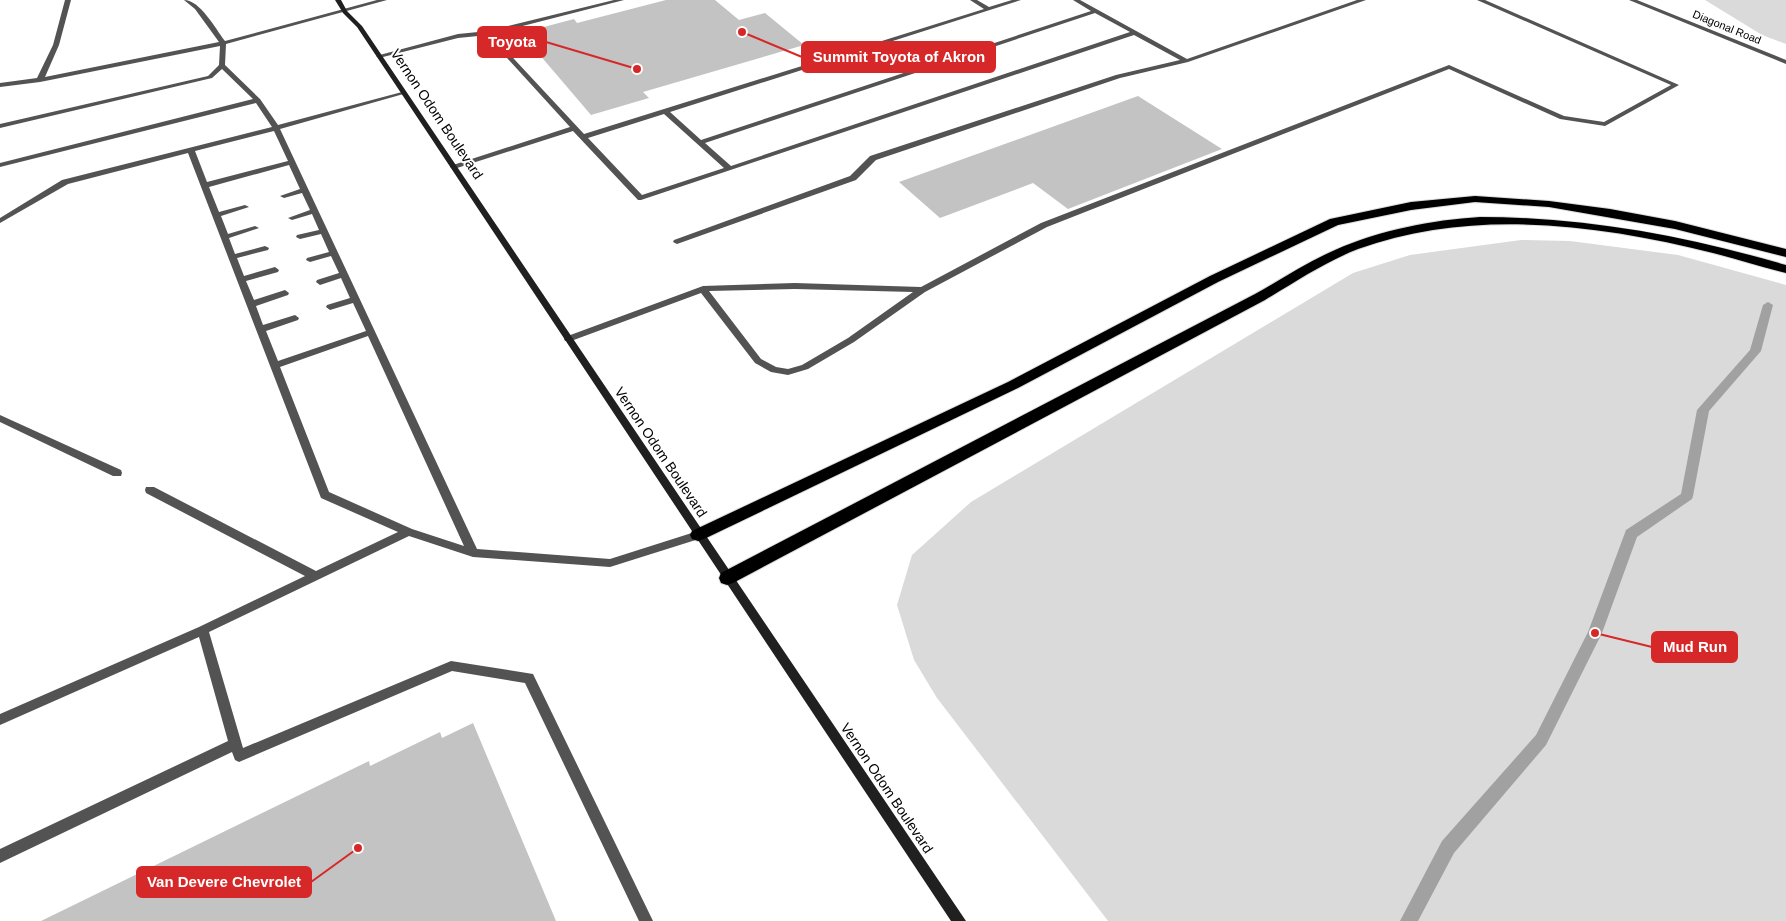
<svg xmlns="http://www.w3.org/2000/svg" width="1786" height="921" font-family="Arial,sans-serif">
<rect width="100%" height="100%" fill="#fff"/>
<path fill="#dadada" d="M1705,0h81v44l-24,-9z
M1521,240l49,1 108,14 108,30v636h-678l-171,-223 -23,-38 -17,-55 15,-50 59,-53 382,-229 57,-18z"/>
<g fill="none" stroke-linecap="round" stroke-linejoin="round">
<path fill="#a1a1a1" fill-rule="evenodd" d="M1768,302l5,3 -12,46 -52,60 -16,85 -1,3 -55,38 -35,96 -56,112 -92,108 -36,68h-18l42,-80 94,-106 52,-103 38,-102 55,-36 16,-84 53,-60 13,-45z"/>
</g>
<path fill="#c3c3c3" d="M666,0h49l24,20 26,-7 39,32 -161,47 6,6 -58,17 -70,-82 53,-14 3,4z
M1138,96l84,53 -154,60 -35,-26 -93,35 -41,-36z
M473,723l83,198h-515l328,-160 1,5 70,-34 2,6z"/>
<g fill="none" stroke-linecap="round" stroke-linejoin="round">
<g stroke="#dbdbdb" stroke-width="2">
<path id="motorway" d="M1475,196l74,5 61,8 65,12 111,28v8l-111,-28 -126,-22 -74,-5 -64,8 -73,15 -120,57 -200,106 -314,151 -6,2 -6,-2 -2,-4 2,-4 316,-149 202,-106 120,-57 81,-17z
M1480,217c105,0 206,19 306,48v8c-25,-6 -49,-14 -73,-20 -115,-29 -242,-45 -355,-4 -33,13 -63,33 -93,51l-532,283 -6,2 -6,-2 -2,-5 2,-5 534,-279c27,-15 52,-32 80,-44 45,-20 97,-30 145,-33z"/>
</g>
<path fill="#535353" fill-rule="evenodd" d="M65,0h6l-12,45 -14,32 174,-35 -24,-33 -11,-9c16,0 31,28 41,41l152,-41h10l-161,44 -1,21 35,34 18,26 124,-33 5,1 -127,36 197,420 133,10 88,-28 4,1 1,3 -1,3 -92,29 -137,-10 -64,-21 -200,96 34,116 208,-87 82,13 120,247h-14l-114,-238 -73,-12 -213,91 -4,-2 -3,-8 -232,111v-14l228,-108 -29,-104 -199,88v-11l199,-87 106,-51 -159,-83 -1,-3 1,-3h8l162,84 82,-39 -77,-34 -133,-345 -120,31 -68,39v-5l62,-38 210,-53 -16,-24 -256,64v-4l253,-64 -31,-30 -10,9 -212,50v-4l208,-48 11,-11 1,-19 -180,36 -40,5v-4l37,-5 16,-33zM274,131l14,30 -81,21 -12,-31zM289,165l11,24 -20,7 4,2 18,-5 8,17 -22,8 4,2 20,-6 7,16 -22,5 -1,2 4,2 21,-5 8,18 -22,6 -1,2 4,2 21,-6 8,17 -22,7 -1,2 4,3 21,-7 9,20 -23,7 -1,2 4,3 23,-7 13,28 -88,30 -12,-30 32,-11 1,-2 -4,-3 -32,10 -7,-19 32,-11 1,-2 -4,-3 -31,10 -8,-19 32,-9 1,-2 -4,-3 -31,9 -7,-18 31,-8 1,-2 -4,-2 -30,8 -6,-16 30,-10 -4,-2 -27,8 -7,-18 28,-9 -4,-2 -26,7 -10,-25zM368,336l96,210 -52,-17 -83,-37 -49,-125z
M614,0h10l-136,35 -30,3 -79,20 -3,-2 82,-22 30,-3z
M970,0h7l12,7 23,-7h9l-351,112 31,28 390,-129 -18,-11h7l107,59 170,-59h9l-178,62 -68,16 -244,82 -20,20 -179,64 -4,-2 1,-2 176,-64 20,-20 246,-81 64,-15 -46,-25 -493,165h-3l-65,-69 -116,37h-6l-1,-2 120,-39 -72,-79v-2h4l82,88 400,-125zM1095,13l35,19 -399,134 -26,-23zM664,114l60,54 -82,27 -54,-57z
M1477,0h8l194,85 -74,41 -45,-7 -111,-50 -402,158 -122,65 -71,50 -46,27 -20,6 -17,-3 -16,-9 -54,-70 -130,48h-6l-1,-2 1,-2 138,-51 92,-3 126,4 120,-64 408,-158 115,51 40,6 67,-37zM795,289l118,3 -65,46 -46,27 -14,4 -12,-2 -15,-8 -52,-68z
M0,415l121,55 1,3 -1,3h-8l-113,-54z"/>
<path fill="#535353" fill-rule="evenodd" d="M1629,0h8l149,60v4z"/>
<path fill="#202020" fill-rule="evenodd" d="M335,0h6l6,11 15,15 604,895h-15l-520,-783 -74,-111 -14,-14z"/>
<use href="#motorway" fill="#000" fill-rule="evenodd"/>
</g>
<g text-anchor="middle" dominant-baseline="central" stroke-width="4" stroke-linejoin="round" paint-order="stroke">
<g font-size="11" fill="#000" stroke="#fff">
<text transform="translate(1727 27) rotate(22)">Diagonal Road</text>
</g>
<g font-size="14" fill="#000" stroke="#fff">
<text transform="translate(437 114) rotate(56)">Vernon Odom Boulevard</text>
<text transform="translate(661 452) rotate(56)">Vernon Odom Boulevard</text>
<text transform="translate(887 788) rotate(56)">Vernon Odom Boulevard</text>
</g>
</g>
<path fill="none" stroke="#d62828" stroke-width="2" d="M637 69L546 42M742 32L802 57M1595 633L1652 647M358 848L311 882"/>
<g fill="#d62828" stroke="#fff" stroke-width="2">
<circle cx="637" cy="69" r="5"/>
<circle cx="742" cy="32" r="5"/>
<circle cx="1595" cy="633" r="5"/>
<circle cx="358" cy="848" r="5"/>
</g>
<g fill="#d62828" stroke="#d62828" stroke-width="2">
<rect x="478" y="27" width="68" height="30" rx="5"/>
<rect x="802" y="42" width="193" height="30" rx="5"/>
<rect x="1652" y="632" width="85" height="30" rx="5"/>
<rect x="137" y="867" width="174" height="30" rx="5"/>
</g>
<g font-size="15" text-anchor="middle" font-weight="bold" fill="#fff">
<text x="512" y="47">Toyota</text>
<text x="899" y="62">Summit Toyota of Akron</text>
<text x="1695" y="652">Mud Run</text>
<text x="224" y="887">Van Devere Chevrolet</text>
</g>
</svg>
